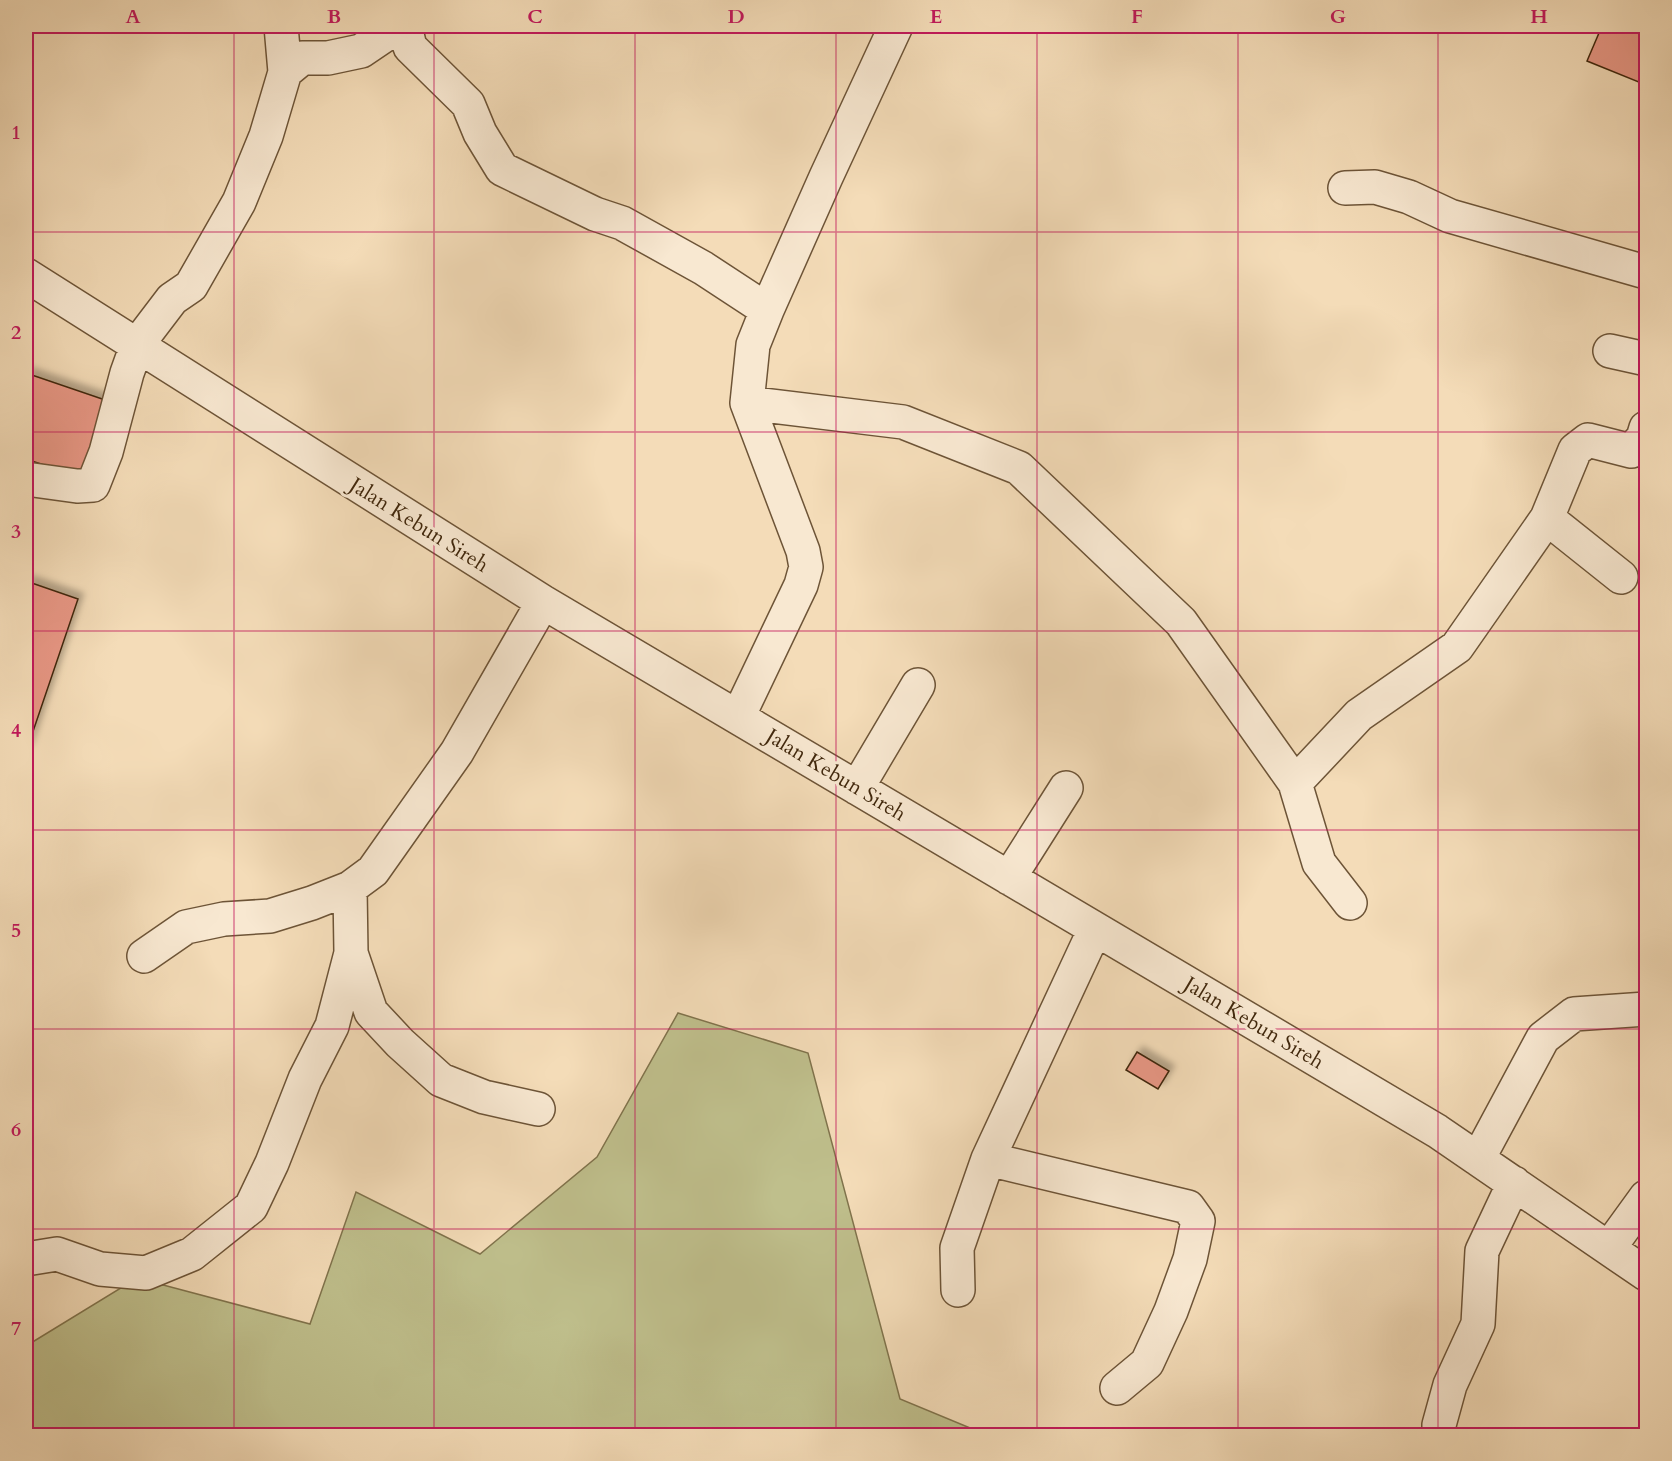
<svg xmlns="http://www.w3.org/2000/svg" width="1672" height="1461" font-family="Cardo,serif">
<defs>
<filter id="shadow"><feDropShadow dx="5.5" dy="-5.5" stdDeviation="3" flood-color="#0004"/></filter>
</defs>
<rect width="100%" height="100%" fill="#f4dcb8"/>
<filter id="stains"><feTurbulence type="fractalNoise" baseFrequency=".00333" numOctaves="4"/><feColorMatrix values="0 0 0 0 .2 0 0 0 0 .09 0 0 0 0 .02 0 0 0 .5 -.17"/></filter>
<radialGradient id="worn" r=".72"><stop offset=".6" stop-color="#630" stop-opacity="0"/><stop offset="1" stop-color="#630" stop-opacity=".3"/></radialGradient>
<path fill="#bfbf8c" stroke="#80734c" stroke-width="1.5" d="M678,1013l130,40 92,346 87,36 -961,1v-90l111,-68 173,46 46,-132 124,62 117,-97z"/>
<path fill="#e89785" stroke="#40270c" stroke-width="1.5" filter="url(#shadow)" d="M1602,26h44v59l-59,-24z
M26,373l88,30 -26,77 -62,-21z
M26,581l52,18 -52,153z
M1137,1052l32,19 -11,18 -32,-19z"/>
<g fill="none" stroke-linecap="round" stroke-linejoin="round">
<g stroke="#6d5437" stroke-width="36">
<path id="minor" d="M405,26l5,21 58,57 12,29 22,36 93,45 27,9 81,45 64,42
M285,72l17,-14h26l33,-7 37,-25
M1345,188l30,-1 34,10 41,19 192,55 4,-1
M26,275l517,327 894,529 209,143
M1610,351l36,8
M747,403l156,19 116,46 162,154 114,161 24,80 31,40
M26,479l51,7 16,-1 13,-33 21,-79 10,-28 35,-46 19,-13 48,-84 27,-66 19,-64 -4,-46
M1547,518l74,59
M738,717l63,-132 5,-18 -3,-16 -56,-148 6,-58 14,-35 59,-133 70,-151
M1295,783l64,-68 98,-68 90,-129 28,-68 13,-10 43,11 12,-13 3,-10
M857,788l61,-103
M1009,878l57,-90
M350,888l1,65 20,59 29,31 41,37 43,17 54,12
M144,956l42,-29 38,-8 46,-3 42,-13 38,-15 23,-17 84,-119 86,-150
M988,1159l200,48 10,14 -8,38 -19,52 -24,52 -30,25
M1478,1159l65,-121 31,-24 72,-5
M1609,1248l37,-51
M26,1259l31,-5 43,15 46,4 46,-19 59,-47 21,-44 33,-84 27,-53 19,-73
M958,1290l-1,-42 31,-89 107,-230
M1439,1436v-11l11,-40 28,-61 4,-73 32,-68"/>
</g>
<use href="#minor" stroke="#f8e8d1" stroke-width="33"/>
</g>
<path fill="none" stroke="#c2185b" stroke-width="1.5" stroke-opacity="0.55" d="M234,26v1410M434,26v1410M635,26v1410M836,26v1410M1037,26v1410M1238,26v1410M1438,26v1410M26,232h1620M26,432h1620M26,631h1620M26,830h1620M26,1029h1620M26,1229h1620"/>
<g text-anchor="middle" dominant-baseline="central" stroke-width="6" stroke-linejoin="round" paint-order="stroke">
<g font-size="21" fill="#40270c" stroke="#f8e8d1">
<text transform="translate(419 525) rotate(32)">Jalan Kebun Sireh</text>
<text transform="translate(836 775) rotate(31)">Jalan Kebun Sireh</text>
<text transform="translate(1254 1023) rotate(31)">Jalan Kebun Sireh</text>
</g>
</g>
<rect width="1672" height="1461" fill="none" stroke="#f4dcb8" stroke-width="66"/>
<rect x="33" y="33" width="1606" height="1395" fill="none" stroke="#c2185b" stroke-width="2"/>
<g font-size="20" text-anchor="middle" font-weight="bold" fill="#c2185b">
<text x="133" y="23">A</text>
<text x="334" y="23">B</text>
<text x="535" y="23">C</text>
<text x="736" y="23">D</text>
<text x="936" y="23">E</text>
<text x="1137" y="23">F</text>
<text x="1338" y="23">G</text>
<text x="1539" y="23">H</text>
<text x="16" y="139">1</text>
<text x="16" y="339">2</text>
<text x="16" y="538">3</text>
<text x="16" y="737">4</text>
<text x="16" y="937">5</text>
<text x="16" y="1136">6</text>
<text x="16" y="1335">7</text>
</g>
<rect width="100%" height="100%" filter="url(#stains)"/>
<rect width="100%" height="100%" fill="url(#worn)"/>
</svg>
